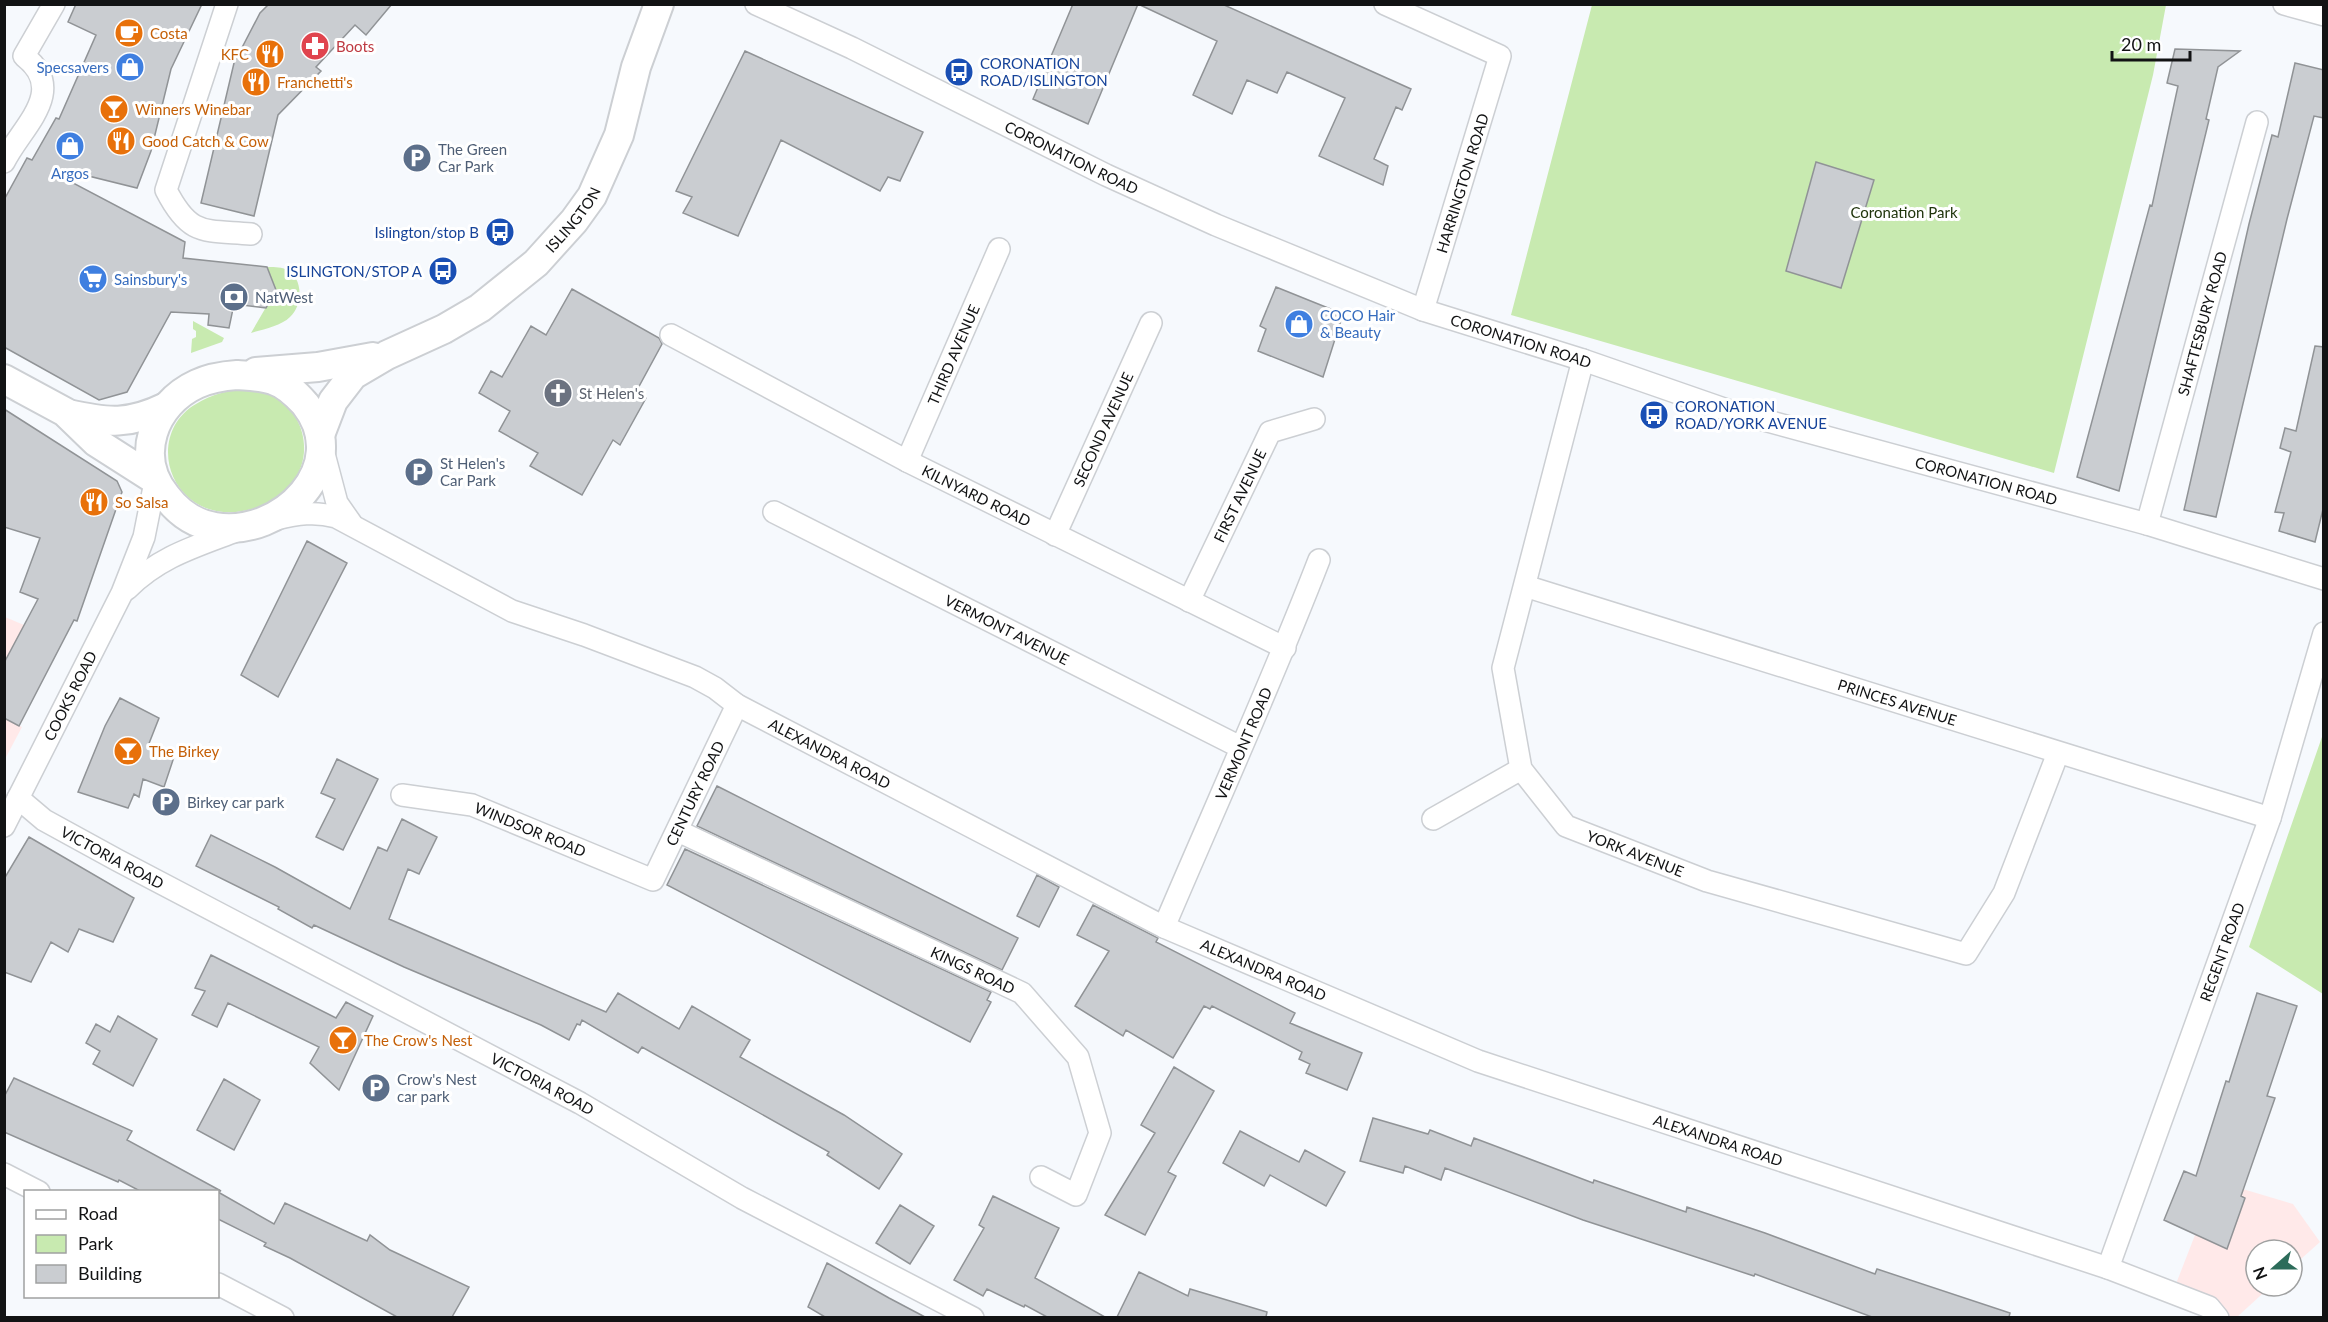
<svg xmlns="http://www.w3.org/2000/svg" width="2328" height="1322" font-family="Lato,sans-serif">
<rect width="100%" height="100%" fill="#f6f9fd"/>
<path fill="#ffe9e9" d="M5,617l19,8 -19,38z
M5,718l17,9 -17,32z
M2216,1181l77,23 27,38 -28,25v-17h-36v36h15l-34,31h-10l-53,-28z"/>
<path fill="#c8eab0" d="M1592,5h574l-13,70 -99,398 -543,-158z
M267,267c5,0 13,0 18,2 19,7 18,37 5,48 -9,9 -26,12 -39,16l25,-43z
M193,321l31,17 -2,4 -31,11 1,-14 4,-2v-6l-3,-2z
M248,388c9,2 18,4 26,8 31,18 40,59 18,87 -23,30 -75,40 -103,15 -30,-26 -28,-74 7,-94 16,-10 34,-14 52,-16z
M2323,734v260l-74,-47z"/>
<path fill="#cacdd1" stroke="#909396" stroke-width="1.5" d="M76,4h126l-31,65 -20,82 -14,37 -81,-20 -2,5 131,69 -2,16 84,9 9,23 -10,18 -32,-4 -5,24 -21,-3 1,-11 -38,-2 -44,80 -28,8 -95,-53v-147l23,-42 5,2 24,-42 3,1 37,-84 -28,-13z
M269,4h123l-26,31 -11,-10 -39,42 5,4 -43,44 -24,101 -53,-13 33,-140 26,-50z
M1073,4h65l-50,120 -55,-25z
M1138,4h84l189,85 -9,21 -6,-3 -22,52 14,7 -5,19 -64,-29 26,-58 -58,-26 -10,21 -30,-13 -15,34 -39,-19 24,-54z
M2175,49l65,2 -22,16 -12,52 3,1 -90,371 -42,-14 73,-272 2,1 26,-120 -11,-3z
M745,51l178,81 -23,49 -12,-4 -8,14 -99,-51 -43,96 -55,-23 9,-16 -16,-6z
M2295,63l29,7v48l-10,-2 -27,103 -71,298 -32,-7 65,-286 23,-89 6,2z
M1816,162l58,18 -33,108 -55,-17z
M1276,287l67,27 -20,63 -65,-26 8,-22 -6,-3z
M572,289l87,49 3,6 -26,48 10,6 -26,47 -7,-5 -31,55 -52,-29 8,-13 -39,-22 11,-20 -31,-18 12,-22 11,6 29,-51 15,9z
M2315,346l9,1v158l-9,37 -36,-11 5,-18 -9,-1 16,-60 -11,-4 5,-20 11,3z
M4,409l113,72 5,11 -45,129 -3,-1 -55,106 -15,-8v-55l34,-64 -18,-7 20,-54 -36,-11z
M307,541l40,22 -69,134 -37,-22z
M120,698l39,20 -11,28 26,11 -10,30 -21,-8 -4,18 -5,-3 -6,14 -50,-16 27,-66z
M337,759l41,20 -35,71 -27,-13 19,-38 -14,-6z
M717,786l301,152 -16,32 -305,-144z
M402,819l35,18 -18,37 -11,-5 -19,50 217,93 12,-19 61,36 13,-23 58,34 -10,17 104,58 58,39 -23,35 -52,-34 2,-3 -187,-105 -4,6 -56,-33 -2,5 -3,-1 -8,16 -28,-15 -137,-58 -90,-42 -2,3 -34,-19 1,-2 -83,-41 15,-31 64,32 75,42 28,-62 9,4z
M29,837l105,61 -21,44 -34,-13 -11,23 -17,-10 -20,40 -27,-10v-93z
M685,849l306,143 -4,8 4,2 -21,40 -303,-157z
M1037,875l22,12 -20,40 -22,-11z
M1093,905l65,33 -2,4 139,71 -5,10 72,30 -15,37 -41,-17 4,-9 -11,-5 3,-7 -90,-46 -2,3 -6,-3 -31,52 -47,-28 -3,6 -48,-30 34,-55 -32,-16z
M211,955l125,63 10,-16 27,14 -34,74 -29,-27 9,-16 -91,-44 -11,24 -25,-12 13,-24 -10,-3z
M2257,993l40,13 -30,90 8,2 -34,98 4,2 -18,51 -63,-29 20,-49 12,5 30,-95 3,1z
M118,1016l39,23 -24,47 -40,-22 7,-13 -14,-8 10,-19 14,8z
M1174,1067l40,24 -46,81 8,4 -31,59 -40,-20 50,-82 -14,-8z
M14,1078l118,53 -5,9 94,51h-81l-21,-11 -1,2 -114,-50v-35z
M224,1079l36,21 -26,50 -37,-20z
M1373,1118l55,16 2,-4 41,16 3,-8 119,45 1,-3 92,32 1,-5 78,26 110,41 2,-5 133,44 -1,4h-137l-117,-43 -1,2 -171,-56 -138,-52 -4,12 -36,-14 -2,7 -43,-12z
M1240,1131l59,31 6,-12 40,22 -19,34 -56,-31 -6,11 -41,-23z
M218,1192l56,32 11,-21 82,38 3,-6 20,15 79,37 -17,30h-55l-107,-59 -26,-12 2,-3 -48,-24z
M993,1196l66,32 -24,50 70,39h-58l-22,-12 -1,2 -37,-18 -4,7 -29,-16 30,-52 -5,-3z
M900,1205l34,21 -24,38 -34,-21z
M827,1263l62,35 36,19h-100l-17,-10z
M1139,1272l49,24 2,-7 77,23 -1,5h-149z"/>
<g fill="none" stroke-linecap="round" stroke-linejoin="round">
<g stroke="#cccfd3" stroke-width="24">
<g id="street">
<path d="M227,4l-61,186c24,47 38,40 85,44"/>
<path id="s1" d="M756,4l96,44 254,127 110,50 207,85 160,50 144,50 420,114 177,55"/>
<path d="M1385,4l115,52 -77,254"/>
<path d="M2284,4l40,11"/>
<path d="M4,162c17,-35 65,-71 20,-106l30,-52"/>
<path id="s2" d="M671,335l236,126 378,187"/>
<path id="s3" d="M1583,360l-80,308 18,101 45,57 141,55 259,73 38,-61 54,-140"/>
<path d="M323,450l14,53 14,20"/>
<path id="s4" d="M907,461l92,-212"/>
<path id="s5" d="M774,512l466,235"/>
<path id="s6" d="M276,519c21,-5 39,-8 60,-2l176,94 72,24 111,42 20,11 22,17 427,222 314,134 630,207 101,39 9,11"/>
<path id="s7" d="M2147,524l110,-402"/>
<path id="s8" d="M1055,535l96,-212"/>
<path id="s9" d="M1525,586l745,232"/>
<path d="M127,589c32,-32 67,-42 109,-58"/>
<path id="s10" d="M1189,601l81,-169 44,-13"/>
<path id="s11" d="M402,795l70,10 181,75 84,-175"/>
<path id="s12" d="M18,798l26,22 73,40 463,243 162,95 231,120"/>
<path d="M1433,819l88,-50"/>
<path id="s13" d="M4,826l118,-233 22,-56 11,-55"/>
<path id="s14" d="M678,831l344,162 56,64 22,76 -24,62 -35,-18"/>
<path id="s15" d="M1164,927c52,-122 107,-243 155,-367"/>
<path d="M4,1174l35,18"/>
<path id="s16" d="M2108,1268l162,-450 54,-185"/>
<path d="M218,1284l65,34"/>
</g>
</g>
<g stroke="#cccfd3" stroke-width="32">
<g id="secondary">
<path d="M256,372l62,-5 55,-10"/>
<path d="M237,375c12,1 24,1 36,5 13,4 23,14 32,24 49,62 -24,134 -90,123 -20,-3 -37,-15 -49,-31 -32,-39 -13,-92 31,-112 13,-6 26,-8 40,-9z"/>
<path d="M4,379l61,33 31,30 58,37"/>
<path d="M68,414c40,9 61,11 98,-7"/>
<path id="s17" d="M320,435l13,-34 20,-26 34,-20 57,-26 36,-21 56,-45 38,-42 18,-25 27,-61 17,-68 23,-63"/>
</g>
</g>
<use href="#street" stroke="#fff" stroke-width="21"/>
<use href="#secondary" stroke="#fff" stroke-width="28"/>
</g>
<defs>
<g id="cafe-disc" transform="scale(1.5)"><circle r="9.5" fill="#e8710a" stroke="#fff"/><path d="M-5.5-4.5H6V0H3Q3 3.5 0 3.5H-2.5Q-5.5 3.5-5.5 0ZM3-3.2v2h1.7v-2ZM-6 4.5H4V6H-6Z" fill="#fff"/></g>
<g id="pharmacy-disc" transform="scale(1.5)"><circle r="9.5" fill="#e0444e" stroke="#fff"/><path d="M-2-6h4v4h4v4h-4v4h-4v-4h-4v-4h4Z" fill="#fff"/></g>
<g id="restaurant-disc" transform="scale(1.5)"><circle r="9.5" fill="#e8710a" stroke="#fff"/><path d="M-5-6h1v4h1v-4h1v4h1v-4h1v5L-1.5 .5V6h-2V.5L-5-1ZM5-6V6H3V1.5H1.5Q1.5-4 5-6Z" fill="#fff"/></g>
<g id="shop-disc" transform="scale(1.5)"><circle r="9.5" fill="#3f7fe0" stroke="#fff"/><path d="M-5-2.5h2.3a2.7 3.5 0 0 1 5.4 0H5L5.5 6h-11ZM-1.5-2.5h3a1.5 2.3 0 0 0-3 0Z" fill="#fff"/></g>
<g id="bus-disc" transform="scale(1.5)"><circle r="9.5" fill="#1a4fb4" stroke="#fff"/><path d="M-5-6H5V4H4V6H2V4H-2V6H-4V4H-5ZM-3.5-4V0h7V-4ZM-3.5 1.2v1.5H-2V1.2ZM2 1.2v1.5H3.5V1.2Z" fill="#fff"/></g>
<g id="bar-disc" transform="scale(1.5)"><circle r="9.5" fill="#e8710a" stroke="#fff"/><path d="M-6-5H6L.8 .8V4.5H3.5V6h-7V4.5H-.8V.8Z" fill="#fff"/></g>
<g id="parking-disc" transform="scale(1.5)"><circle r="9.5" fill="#5c6f8a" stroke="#fff"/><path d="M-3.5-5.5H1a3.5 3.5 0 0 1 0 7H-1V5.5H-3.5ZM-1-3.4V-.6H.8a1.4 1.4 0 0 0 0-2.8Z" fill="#fff"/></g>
<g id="supermarket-disc" transform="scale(1.5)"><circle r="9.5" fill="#3f7fe0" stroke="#fff"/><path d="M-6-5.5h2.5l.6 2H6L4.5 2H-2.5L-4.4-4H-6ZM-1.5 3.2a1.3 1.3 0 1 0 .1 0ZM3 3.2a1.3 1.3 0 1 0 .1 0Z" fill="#fff"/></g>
<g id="bank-disc" transform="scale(1.5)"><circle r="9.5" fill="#5c6f8a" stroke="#fff"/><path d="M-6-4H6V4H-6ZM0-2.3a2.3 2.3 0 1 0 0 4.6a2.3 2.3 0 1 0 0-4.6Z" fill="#fff"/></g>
<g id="church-disc" transform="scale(1.5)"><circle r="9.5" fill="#6b7280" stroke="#fff"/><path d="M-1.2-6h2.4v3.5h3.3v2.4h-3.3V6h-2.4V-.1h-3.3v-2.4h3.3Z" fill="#fff"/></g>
</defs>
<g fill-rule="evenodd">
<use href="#cafe-disc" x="129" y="33"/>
<use href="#pharmacy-disc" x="315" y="46"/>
<use href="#restaurant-disc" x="270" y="54"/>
<use href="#shop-disc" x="130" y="67"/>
<use href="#bus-disc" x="959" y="72"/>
<use href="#restaurant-disc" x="256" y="82"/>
<use href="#bar-disc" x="114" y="109"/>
<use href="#restaurant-disc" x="121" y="141"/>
<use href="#shop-disc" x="70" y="146"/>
<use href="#parking-disc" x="417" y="158"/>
<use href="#bus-disc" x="500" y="232"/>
<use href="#bus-disc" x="443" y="271"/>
<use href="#supermarket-disc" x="93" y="279"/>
<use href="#bank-disc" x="234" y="297"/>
<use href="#shop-disc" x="1299" y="324"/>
<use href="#church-disc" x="558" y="393"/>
<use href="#bus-disc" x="1654" y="415"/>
<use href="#parking-disc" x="419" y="472"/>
<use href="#restaurant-disc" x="94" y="502"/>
<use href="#bar-disc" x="128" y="751"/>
<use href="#parking-disc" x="166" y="802"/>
<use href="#bar-disc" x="343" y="1040"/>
<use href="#parking-disc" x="376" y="1088"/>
</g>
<g text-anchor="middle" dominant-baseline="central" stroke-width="6" stroke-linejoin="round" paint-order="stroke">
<g font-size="15" fill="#c56008" stroke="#fff" text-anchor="start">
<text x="150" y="33">Costa</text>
<text x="249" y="54" text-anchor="end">KFC</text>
<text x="277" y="82">Franchetti's</text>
<text x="135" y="109">Winners Winebar</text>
<text x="142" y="141">Good Catch &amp; Cow</text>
<text x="115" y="502">So Salsa</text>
<text x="149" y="751">The Birkey</text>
<text x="364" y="1040">The Crow's Nest</text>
</g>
<g font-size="15" fill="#be3a42" stroke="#fff" text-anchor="start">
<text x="336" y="46">Boots</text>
</g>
<g font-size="15" fill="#164399" stroke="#fff" text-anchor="start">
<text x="980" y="63">CORONATION<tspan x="980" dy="17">ROAD/ISLINGTON</tspan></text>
<text x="479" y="232" text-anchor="end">Islington/stop B</text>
<text x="422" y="271" text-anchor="end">ISLINGTON/STOP A</text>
<text x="1675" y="406">CORONATION<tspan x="1675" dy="17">ROAD/YORK AVENUE</tspan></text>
</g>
<g font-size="15" fill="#366cbe" stroke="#fff" text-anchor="start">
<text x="109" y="67" text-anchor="end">Specsavers</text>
<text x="70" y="173" text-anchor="middle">Argos</text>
<text x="114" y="279">Sainsbury's</text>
<text x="1320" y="315">COCO Hair<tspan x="1320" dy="17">&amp; Beauty</tspan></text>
</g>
<g font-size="15" fill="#4e5e75" stroke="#fff" text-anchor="start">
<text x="438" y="149">The Green<tspan x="438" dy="17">Car Park</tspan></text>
<text x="255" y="297">NatWest</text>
<text x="440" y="463">St Helen's<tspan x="440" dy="17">Car Park</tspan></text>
<text x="187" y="802">Birkey car park</text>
<text x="397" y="1079">Crow's Nest<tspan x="397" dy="17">car park</tspan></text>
</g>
<g font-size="15" fill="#121314" stroke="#fff">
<text stroke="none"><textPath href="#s1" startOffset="351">CORONATION ROAD</textPath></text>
<text transform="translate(1462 183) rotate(-73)">HARRINGTON ROAD</text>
<text stroke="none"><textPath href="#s17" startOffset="342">ISLINGTON</textPath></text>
<text stroke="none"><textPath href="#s7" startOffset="208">SHAFTESBURY ROAD</textPath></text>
<text stroke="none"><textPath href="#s1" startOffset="837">CORONATION ROAD</textPath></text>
<text stroke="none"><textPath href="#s4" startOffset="116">THIRD AVENUE</textPath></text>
<text stroke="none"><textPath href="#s8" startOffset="116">SECOND AVENUE</textPath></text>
<text stroke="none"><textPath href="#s1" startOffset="1323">CORONATION ROAD</textPath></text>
<text stroke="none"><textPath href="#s2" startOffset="345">KILNYARD ROAD</textPath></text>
<text stroke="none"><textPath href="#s10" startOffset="117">FIRST AVENUE</textPath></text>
<text stroke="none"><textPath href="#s5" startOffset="261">VERMONT AVENUE</textPath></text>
<text stroke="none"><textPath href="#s13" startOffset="146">COOKS ROAD</textPath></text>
<text stroke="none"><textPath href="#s9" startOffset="390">PRINCES AVENUE</textPath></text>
<text stroke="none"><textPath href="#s15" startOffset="200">VERMONT ROAD</textPath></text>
<text stroke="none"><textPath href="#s6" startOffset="610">ALEXANDRA ROAD</textPath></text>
<text stroke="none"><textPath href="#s11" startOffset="363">CENTURY ROAD</textPath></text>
<text stroke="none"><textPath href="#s11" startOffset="134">WINDSOR ROAD</textPath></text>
<text stroke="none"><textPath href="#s3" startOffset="568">YORK AVENUE</textPath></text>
<text stroke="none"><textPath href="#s12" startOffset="112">VICTORIA ROAD</textPath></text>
<text stroke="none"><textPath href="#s16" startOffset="336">REGENT ROAD</textPath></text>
<text stroke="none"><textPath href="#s14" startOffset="326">KINGS ROAD</textPath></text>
<text stroke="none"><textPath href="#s6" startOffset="1095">ALEXANDRA ROAD</textPath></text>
<text stroke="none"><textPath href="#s12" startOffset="598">VICTORIA ROAD</textPath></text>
<text stroke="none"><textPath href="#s6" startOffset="1581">ALEXANDRA ROAD</textPath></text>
</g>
<g font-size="15" fill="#20350c" stroke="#fff">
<text x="1904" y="212">Coronation Park</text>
</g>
<g font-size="15" fill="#5b616d" stroke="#fff" text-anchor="start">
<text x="579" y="393">St Helen's</text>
</g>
</g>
<rect width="2328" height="1322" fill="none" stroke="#121314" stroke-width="12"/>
<rect x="24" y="1190" width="195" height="108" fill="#ffffff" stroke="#a0a1a1" stroke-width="1.5"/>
<rect x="36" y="1210" width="30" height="9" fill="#ffffff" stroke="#a0a1a1" stroke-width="1.5"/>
<text x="78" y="1220" font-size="18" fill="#121314">Road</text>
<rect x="36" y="1235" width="30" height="18" fill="#c8eab0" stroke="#a0a1a1" stroke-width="1.5"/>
<text x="78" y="1250" font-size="18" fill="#121314">Park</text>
<rect x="36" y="1265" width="30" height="18" fill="#cacdd1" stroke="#a0a1a1" stroke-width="1.5"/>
<text x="78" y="1280" font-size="18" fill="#121314">Building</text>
<g transform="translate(2274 1268) rotate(249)"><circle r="28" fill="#ffffff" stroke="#a0a1a1" stroke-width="1.5"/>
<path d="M0-4.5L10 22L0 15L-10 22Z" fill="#2c6c5a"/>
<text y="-9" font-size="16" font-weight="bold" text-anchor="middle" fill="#121314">N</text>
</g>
<path d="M2112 51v9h78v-9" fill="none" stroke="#121314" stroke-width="3"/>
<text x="2121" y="51" font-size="18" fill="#121314" stroke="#ffffff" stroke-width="4.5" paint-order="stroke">20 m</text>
</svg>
